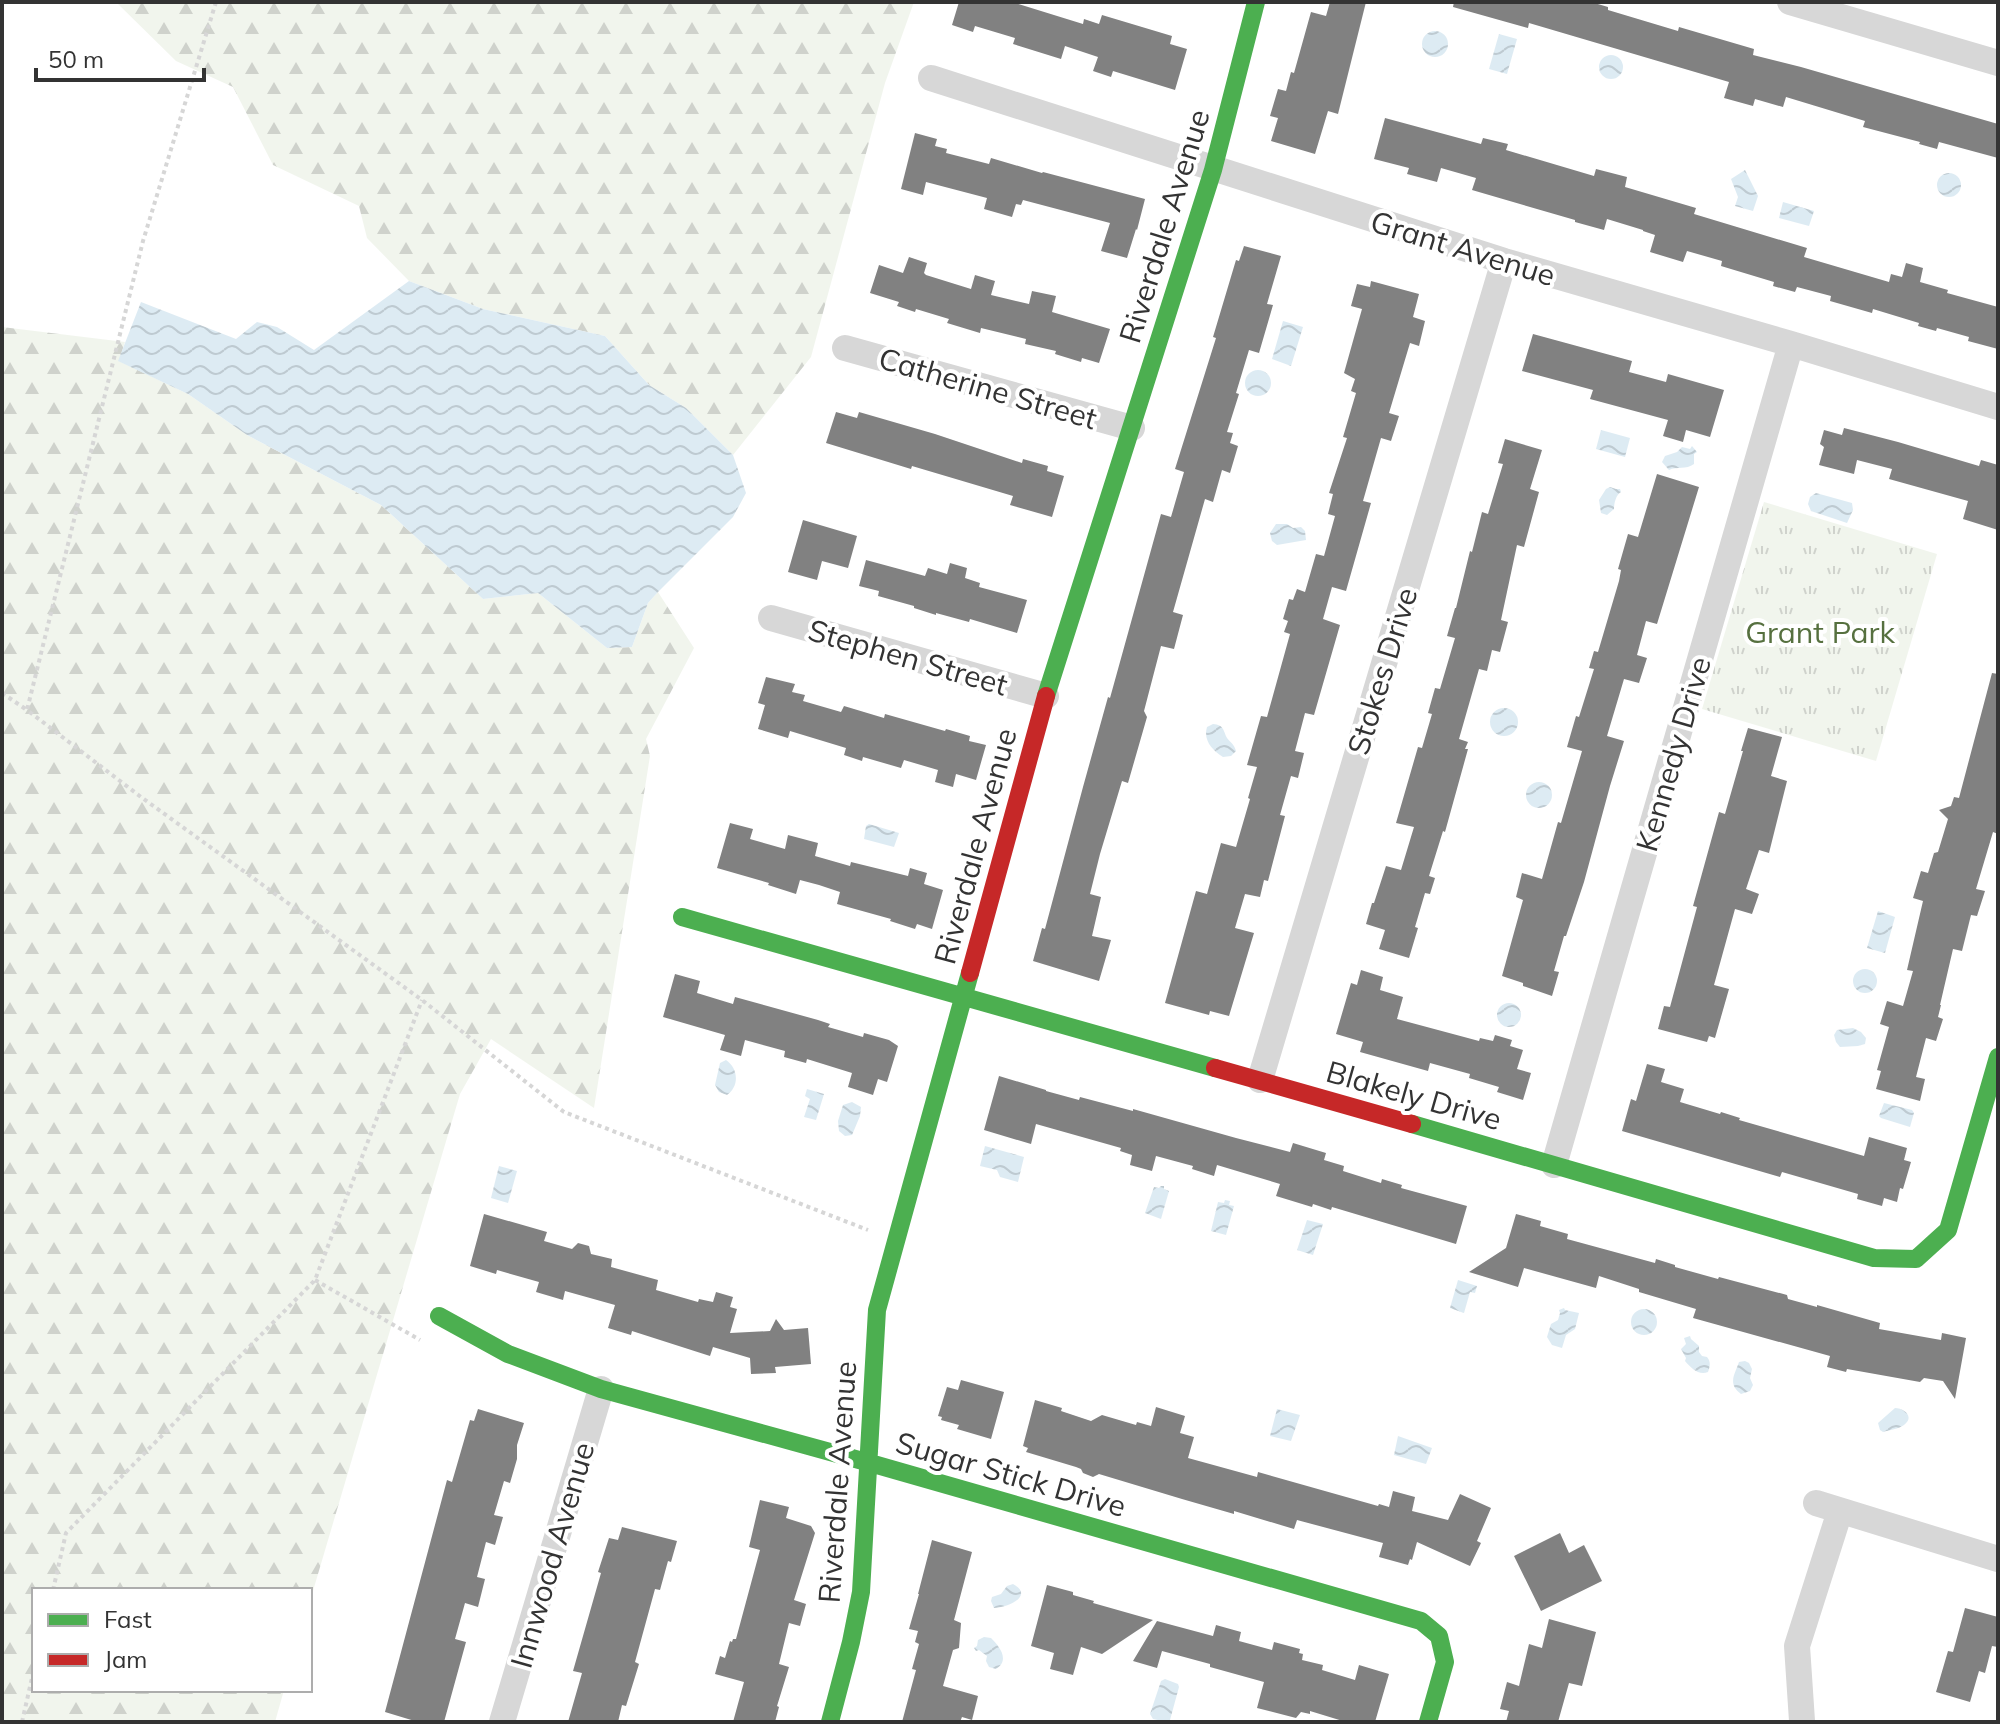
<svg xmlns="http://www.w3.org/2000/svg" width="2000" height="1724" font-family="Mulish,sans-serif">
<defs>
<pattern id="forest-firs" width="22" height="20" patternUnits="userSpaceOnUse" patternTransform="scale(2)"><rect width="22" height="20" fill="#f1f5ed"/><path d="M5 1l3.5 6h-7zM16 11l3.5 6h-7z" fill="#cfd2cc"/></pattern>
<pattern id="park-tufts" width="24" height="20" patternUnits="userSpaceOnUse" patternTransform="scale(2)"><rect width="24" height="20" fill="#f1f5ed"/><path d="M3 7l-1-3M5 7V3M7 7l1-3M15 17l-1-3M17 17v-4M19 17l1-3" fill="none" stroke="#cfd2cc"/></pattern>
<pattern id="water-waves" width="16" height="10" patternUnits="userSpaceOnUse" patternTransform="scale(2)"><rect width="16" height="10" fill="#ddebf3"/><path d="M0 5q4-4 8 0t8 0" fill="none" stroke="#becad1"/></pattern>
</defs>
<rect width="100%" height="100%" fill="#fff"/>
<path fill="url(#forest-firs)" d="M105,2h809l-29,81 -74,274 -78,98 -47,-47 -37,-23 -44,-49 -122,-27 -74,-28 -42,-43 -8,-32 -86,-41 -40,-78 -57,-26 -58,-57z
M2,327l123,15 -6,19 69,33 59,41 134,70 102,94 55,-6 69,55 25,-1 16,-44 10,-11 36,56 -48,91 4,17 -56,352 -103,-69 -31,55 -150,507v-11h-276v100h250l-9,32h-273z"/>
<path fill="url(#park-tufts)" d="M1764,502l173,52 -61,207 -174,-52z"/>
<path fill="url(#water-waves)" d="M1422 44a13 13 0 1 1 26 0a13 13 0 1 1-26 0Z
M1499,34l18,5 -10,35 -18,-5z
M1599 67a12 12 0 1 1 24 0a12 12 0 1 1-24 0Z
M1745,170l13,26 -5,15 -18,-5 3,-9 -7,-18z
M1937 185a12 12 0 1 1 24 0a12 12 0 1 1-24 0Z
M1783,202l31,9 -5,15 -30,-8z
M409,281l74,28 122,27 44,49 37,23 47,47 13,38 -13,24 -75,75 -10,11 -16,44 -25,1 -69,-55 -55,6 -102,-94 -134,-70 -59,-41 -70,-33 23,-59 95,37 21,-17 20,5 37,23z
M1283,321l20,6 -12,39 -19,-7z
M1245 383a13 13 0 1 1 26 0a13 13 0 1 1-26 0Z
M1601,430l29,8 -5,19 -29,-8z
M1692,446l5,6 -3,2v10c-8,6 -17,2 -25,6l-7,-8 3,-6 12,-4 5,-5 8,2z
M1610,487l6,2h4l1,3c-5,3 -7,11 -7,17l-7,6 -6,-2 -2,-13 7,-11z
M1816,493l36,10 1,7 -6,13 -36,-12 -3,-7 2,-7z
M1276,524h11l6,4 8,-1 4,4 1,9 -29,5 -5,-4 -2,-8z
M1490 722a14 14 0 1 1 28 0a14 14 0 1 1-28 0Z
M1213,724c11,1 10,6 14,14 4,5 7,6 9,13l-5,5 -8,1c-11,-7 -20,-17 -16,-30z
M1526 795a13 13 0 1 1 26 0a13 13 0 1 1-26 0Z
M869,824l30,9 -5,14 -30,-8 2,-13z
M1878,911l17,6 -10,36 -18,-5z
M1853 981a12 12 0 1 1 24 0a12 12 0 1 1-24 0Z
M1497 1015a12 12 0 1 1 24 0a12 12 0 1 1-24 0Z
M1853,1028l8,4 5,6 -1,6 -7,2 -18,1 -4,-5 -2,-7 3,-5z
M726,1060c12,8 14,26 1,35l-8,-3 -4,-7 5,-22z
M807,1089l17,5 -8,26 -12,-3 6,-18 -5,-3z
M852,1102l9,5 -1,9 -8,19 -7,1 -6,-5 -1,-10 5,-16z
M1884,1103l28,7 2,3 -4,14 -29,-9 -2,-2z
M985,1146l39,11 -6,25 -18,-5 -3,-7 -17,-4z
M499,1166l18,5 -9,32 -17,-5z
M1161,1186h3v3l5,2 -8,28 -16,-6 9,-26 5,1z
M1225,1200l5,1 -1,4 5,1 -8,29 -15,-4 7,-29 6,1z
M1307,1220l16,4 -10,31 -16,-5z
M1458,1280l19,6 -2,7 -5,-1 -6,21 -14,-5z
M1564,1308l1,2 14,3 -4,16 -9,6 -4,13 -10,-3 -5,-8 4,-13 7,-4 2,-7 -1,-3z
M1631 1322a13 13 0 1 1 26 0a13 13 0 1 1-26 0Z
M1690,1336l1,3 8,7v6l3,4 5,1c4,5 3,9 1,15 -9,4 -17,-4 -23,-11l1,-3 -5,-9 5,-5 -2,-6z
M1745,1361l4,2 3,6 -2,9 3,7 -3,6 -9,3c-14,-10 -6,-20 -2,-32z
M1895,1408c9,0 20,9 9,17 -5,4 -15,5 -21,7l-3,-2 -2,-7z
M1277,1409l23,6 -9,26 -21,-5z
M1398,1436l34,12 -6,16 -32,-9z
M1013,1584c22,12 -6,24 -19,24l-3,-7 1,-4 9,-3 6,-8z
M984,1637l7,1c9,9 19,22 5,31l-7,-2 -3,-6 1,-5 -8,-6 -3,1 -2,-3 3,-2 1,-6z
M1165,1679l13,5 1,3 -9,33 -3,2 -14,-3 -3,-5 11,-33z"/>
<path fill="#818181" d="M959,2h53l71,22 1,-5 15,5 3,-9 70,21 -2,8 17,5 -12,41 -62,-19 -2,6 -18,-6 5,-14 -33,-11 -4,13 -48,-15 2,-6 -40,-12 -2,6 -21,-7z
M1330,2h36l-28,112 -10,-3 -13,43 -44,-13 7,-23 -8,-2 8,-27 8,2 5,-19 3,1 17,-61 15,4z
M1454,2h137l17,5v3l70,21 1,-4 75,22 -1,6 48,12 197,57v34l-59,-16 -2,7 -18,-5 1,-2 -57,-15 2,-6 -79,-24 -3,10 -28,-8 -2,7 -29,-8 5,-16 -200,-59 -1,5 -75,-21z
M1385,118l96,26 2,-6 25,6 -2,6 88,26 2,-7 31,8 -2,10 71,21 -2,6 113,34 -3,9 85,25 2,-8 11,3 4,-14 17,5 -3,14 28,8 -1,3 51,14v42l-30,-8 1,-4 -32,-9 -1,3 -18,-5 1,-3 -46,-14 -1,4 -42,-12 1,-5 -34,-9 -2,5 -22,-6 1,-4 -53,-16 1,-5 -35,-10 -4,11 -33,-10 5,-17 -12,-4v-1l-36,-11 -3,11 -29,-8v-2l-103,-30 4,-12 -35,-10 -4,14 -30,-8 2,-6 -35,-9z
M915,133l22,6 -2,7 12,3 -1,4 43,11 2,-6 51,15 1,-1 102,27 -8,31 -1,-1 -9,29 -26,-7 9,-28 -87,-23 -2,5 -5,-1 -4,13 -28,-8 3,-11 -61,-16 -3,13 -22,-6z
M1244,246l37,10 -14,48 6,1 -14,48 -10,-3 -13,43 3,1 -12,38 6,1 -3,10 8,3 -8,27 -8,-3 -9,32 -8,-3 -32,113 10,3 -9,34 -13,-3 -17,65 3,6 -19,66 -6,-2 -22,73 -10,40 11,3 -9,39 19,4 -12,41 -66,-20 9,-33 3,1 38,-142 25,-90 2,1 51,-184 10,3 13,-45 -9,-3 41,-131 -3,-1 23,-77 3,1z
M909,257l18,6 -3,10 2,2 45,14 4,-14 20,6 -4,14 38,9 3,-13 24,5 -4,16 58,17 -11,34 -17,-5 -1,4 -26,-8 1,-3 -31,-7 1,-5 -45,-11 -1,5 -33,-10 2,-4 -33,-10 -1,3 -18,-6 2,-4 -29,-9 9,-28 24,8z
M1371,281l48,13 -6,23 12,4 -6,25 -9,-3 -21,70 10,3 -8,25 -10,-3 -18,63 8,2 -25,88 -14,-4 -9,32 17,6 -26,90 -9,-2 -10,38 9,2 -6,25 -7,-2 -11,39 5,1 -17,65 -4,-1 -4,17 -15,-3 -10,34 19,5 -25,83 -19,-5 -1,4 -44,-12 31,-112 11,3 14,-51 15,4 14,-48 -2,-1 9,-31 -10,-2 14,-49 6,1 23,-83 -6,-2 4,-11 -5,-2 6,-20 4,1 4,-11 8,3 11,-38 8,2 11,-40 -7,-2 5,-20 -4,-1 18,-55 -4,-1 13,-44 -5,-2 4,-12 -11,-6 18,-64 -11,-3 6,-22 13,3z
M1533,334l99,27 -3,11 37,10 2,-8 56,16 -14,47 -24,-7 -3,12 -20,-6 5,-16 -78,-21 3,-9 -71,-19z
M836,412l21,6 2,-6 76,22 87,29 1,-4 25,7 -1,5 17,5 -12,41 -42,-12 3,-9 -101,-30 -1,3 -85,-26z
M1844,428l54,14 81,24 2,-6 17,5v65l-35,-11 5,-18 -79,-22 3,-10 -35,-9 -3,14 -35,-9 5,-18 -4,-3 4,-14 18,5z
M1505,439l37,11 -12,39 9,3 -15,55 -7,-2 -16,75 7,2 -8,30 -8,-2 -5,21 -8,-2 -20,70 9,3 -3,7h3l-23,83 -2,-1 -14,45 6,2 -5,16 -5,-1 -10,34 3,1 -9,30 -30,-9 6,-19 -19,-6 6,-21h2l12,-37 15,4 13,-43 -18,-4 22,-76 4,1 10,-34 -4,-1 7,-25 5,1 15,-51 -8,-2 8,-28h1l14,-57 2,1 10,-40 6,2 15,-50 -5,-1z
M1657,474l42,13 -42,137 -11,-3 -9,34 10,3 -8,25 -15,-4 -17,57 17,5 -14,45 -26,96 -18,54h-2l-10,35 5,1 -7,24 -29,-10v-3l-21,-7 21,-76 -7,-3 6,-24 20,6 16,-57 3,1 21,-72 -15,-4 9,-31 3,1 15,-48 -5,-1 5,-17 4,1 21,-71 2,-11 -3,-1 10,-35 10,3z
M803,520l54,16 -9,32 -26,-7 -5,19 -29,-8z
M866,560l59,16 3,-8 19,6 3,-11 17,5 -2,10 15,5 -1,4 48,13 -10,33 -47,-14 -1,3 -33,-9v2l-22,-7v-2l-36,-10 1,-5 -20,-5z
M1992,673l6,1v160l-5,-2 -17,57 9,2 -8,25 -6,-1 -9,36 -9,-2 -13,56h1l-3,12 5,2 -7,22 -10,-3 -10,39 9,2 -5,22 -44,-12 5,-18 -4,-1 12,-43 -9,-3 7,-23 16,5 10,-35 -6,-1 16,-69 -10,-3 8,-27 7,2 6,-20 4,-1 10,-33 -9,-9 12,-4 3,-9 5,1z
M766,677l29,7 -3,8 13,3 -2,6 38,11 3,-6 40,12 1,-4 60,17 1,-2 24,7 -1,5 17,4 -10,35 -20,-6 -3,13 -18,-5 3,-12 -34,-10 -3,8 -38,-11 -1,4 -18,-6 2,-7 -56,-17 -2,7 -30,-9 7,-24 -7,-2z
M1748,728l34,9 -11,39 16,5 -18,72 -10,-3 -13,39 13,5 -7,20 -17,-5 -21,76 15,4 -14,49 -6,-2 -2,6 -49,-13 6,-23 6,1 27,-100 -4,-1 26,-94 6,2 18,-63h-2z
M730,823l23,6 -3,10 35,10 3,-14 30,8 -3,13 35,10 1,-4 57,14 2,-8 17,5 -3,11 19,6 -11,39 -15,-5 -2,5 -25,-8 1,-2 -54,-15 3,-12 -21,-7 -19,-5 -4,14 -28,-9 1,-2 -52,-15z
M1361,970l22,7 -3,13 23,7 -6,22 82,22 1,-3 13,3 2,-6 17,5 -2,6 13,4 -6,19 14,4 -8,27 -26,-8 2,-5 -30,-9 1,-4 -40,-11 -2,8 -68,-19 3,-10 -27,-8 15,-51 6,2z
M675,974l25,7 -3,12 36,11 2,-7 83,23 12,4 -2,3 35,10 1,-4 25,7 9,6 -11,36 -9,-3 -5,16 -25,-8 4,-14 -45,-14 -1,4 -22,-6 1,-6 -40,-11 -4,16 -21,-6 5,-15 -62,-18z
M1647,1064l18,5 -4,13 23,7 -4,13 40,12 1,-2 19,6 -1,2 125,36 5,-19 38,11 -3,12 7,2 -8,27 -3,-1 -3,14 -13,-4 -2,8 -25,-7 1,-5 -76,-22 -2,5 -158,-46 9,-32 5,2z
M999,1076l47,14v1l33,9 1,-3 53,14v-2l103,29 54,14 3,-9 33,10 -2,7 20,6 -1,5 38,12 1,-4 20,6 -1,3 66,18 -11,38 -124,-37 -1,3 -18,-6 -1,3 -36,-11 4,-12 -63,-19 -3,11 -22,-7 1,-3 -37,-10 -4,15 -22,-6 2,-10 -12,-4 1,-3 -85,-24 -5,20 -47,-14z
M484,1214l63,18 -3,9 28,8 6,-6 11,3 2,8 21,5 -1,8 47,13 -2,10 42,12 1,-3 14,3 3,-10 17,5 -3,10 7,2 -7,24 40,-2 6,-12 8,11 24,-2 3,36 -36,3 1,6 -25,1 -1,-16 -37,-11 -3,9 -78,-25 -1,4 -23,-7 7,-23 -50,-14 -2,9 -27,-8 3,-10 -42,-12 -1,4 -26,-8z
M1516,1214l25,7 -1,5 28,8 -1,5 88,24 1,-4 19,6v2l43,12 1,-2 68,18 1,4 29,8v-2l63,18 -1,6 62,11 1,-7 24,5 -11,61 -12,-18 -19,-3 -4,4 -73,-13 -1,3 -19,-5 3,-11 -137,-38 3,-9 -57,-17v-3l-40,-13 -3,12 -72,-20 -6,19 -49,-15 37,-24z
M961,1380l43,12 -13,47 -34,-10 2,-4 -18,-5 1,-3 -4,-1 9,-29 11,3z
M1035,1400l27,8 -1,3 30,10 11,-6 34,10 1,-3 14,4 5,-19 29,9 -5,17 14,4 -6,21 69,19 1,-5 120,34 1,-2 10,3 4,-16 22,6 -3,14 36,9 12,-26 31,14 -14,33 4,2 -11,23 -53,-24 -5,18 -2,-1 -2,6 -29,-8 4,-14 -86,-23 -3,9 -60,-18v3l-52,-15 -83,-25 -6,3 -10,-4 -2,-4 -5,-2 -50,-15 2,-4 -5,-2z
M478,1409l46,14 -7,22v14l-7,24 -6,-2 -10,34 9,2 -8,28 -9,-3 -9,35 8,2 -7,28 -13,-4 -10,36 11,3 -22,80h-26l-33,-10 62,-232 5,2 18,-62 4,1z
M760,1500l29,7 -3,11 25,8 4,7 -21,67 12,4 -6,22 -11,-3 -10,41 10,3 -12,39 2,1 -4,15h-42l11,-40 -29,-8 5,-18 5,2 5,-17 2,1 1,-3h3l24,-89 -11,-3z
M622,1527l55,14 -6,21 -3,-1 -8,29 -5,-1 -20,73 4,2 -13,42 -4,-1 -4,17h-50l14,-49 -9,-2 28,-98 -3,-1 11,-34 9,2z
M1560,1533l9,20 15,-8 18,36 -61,30 -27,-55z
M932,1540l40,12 -18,68 7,3 -2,25 -6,2 -10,36 35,10 -6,24 -10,-3 -2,5h-58l14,-52 -4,-1 7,-25 -4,-2 3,-11 -9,-2 10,-35h-1z
M1047,1585l26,7v3l21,6 -1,2 60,17 -51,34 -21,-7 -8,28 -23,-6 4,-16 -23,-7z
M1965,1608l33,9v30l-6,-1 -7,27 -6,-2 -9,31 -34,-10 12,-41 5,1z
M1549,1619l47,13 -14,54 -13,-3 -11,39h-52l3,-11 -9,-2 7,-27 12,4 10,-42 13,4z
M1157,1621l56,15 3,-11 25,7 -2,9 33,9 2,-8 26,7 -1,4 4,1 -1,6 21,5 -1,5 33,10 4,-15 30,9 -14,48h-29l-36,-11v3l-9,-2 -5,6 -39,-10 7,-26 -54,-15v-3l-48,-13 -5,17 -24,-7z"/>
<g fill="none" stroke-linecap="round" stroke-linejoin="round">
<path stroke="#d6d6d6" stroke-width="4" stroke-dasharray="4 4" stroke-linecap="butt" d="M216,2l-73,239 -116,469 114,87 281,203 142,112 304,118
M2,693l25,17
M315,1280l105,60
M53,1590l13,-57 249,-253 107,-280
M22,1722l12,-53"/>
<path stroke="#d7d7d7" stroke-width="26" d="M1790,2l208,61
M931,78l573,183 287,83 207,63
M845,348l287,80
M771,618l275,78
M1260,1080l244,-819
M1554,1165l237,-821
M1816,1503l182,56
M1802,1721l-5,-75 43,-135
M502,1722l99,-333"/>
<path stroke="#4caf50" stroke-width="18" d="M1046,696l167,-526 43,-168
M682,917l533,151
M1412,1124l462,134 42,1 32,-29 50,-173
M439,1316l69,38 93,35 269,74 551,158 18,15 6,26 -17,60
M830,1722l21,-80 10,-50 16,-282 93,-337"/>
<path stroke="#c62828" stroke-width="18" d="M970,973l76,-277
M1215,1068l197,56"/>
</g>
<g text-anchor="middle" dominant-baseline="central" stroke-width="8" stroke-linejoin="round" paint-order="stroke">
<g font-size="30" fill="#333" stroke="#fff">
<text transform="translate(1164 226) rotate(-73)">Riverdale Avenue</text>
<text transform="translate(1463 248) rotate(17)">Grant Avenue</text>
<text transform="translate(988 388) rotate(16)">Catherine Street</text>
<text transform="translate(908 657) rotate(16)">Stephen Street</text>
<text transform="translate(1382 671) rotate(-73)">Stokes Drive</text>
<text transform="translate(1673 754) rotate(-74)">Kennedy Drive</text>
<text transform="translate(975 846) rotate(-75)">Riverdale Avenue</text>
<text transform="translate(1414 1095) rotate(16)">Blakely Drive</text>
<text transform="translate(1011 1474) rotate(16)">Sugar Stick Drive</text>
<text transform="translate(837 1482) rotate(-86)">Riverdale Avenue</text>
<text transform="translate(552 1555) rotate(-74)">Innwood Avenue</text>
</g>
<g font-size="30" fill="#56703f" stroke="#fff">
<text x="1820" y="632">Grant Park</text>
</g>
</g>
<rect width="2000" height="1724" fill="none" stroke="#333333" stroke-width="8"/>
<rect x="32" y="1588" width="280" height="104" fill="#ffffff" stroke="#adadad" stroke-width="2"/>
<rect x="48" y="1614" width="40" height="12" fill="#4caf50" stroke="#adadad" stroke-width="2"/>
<text x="104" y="1628" font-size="24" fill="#333333">Fast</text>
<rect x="48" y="1654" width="40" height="12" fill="#c62828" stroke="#adadad" stroke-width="2"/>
<text x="104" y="1668" font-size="24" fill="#333333">Jam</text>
<path d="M36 68v12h168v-12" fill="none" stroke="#333333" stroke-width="4"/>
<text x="48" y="68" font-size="24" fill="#333333" stroke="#ffffff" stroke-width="6" paint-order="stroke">50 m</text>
</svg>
